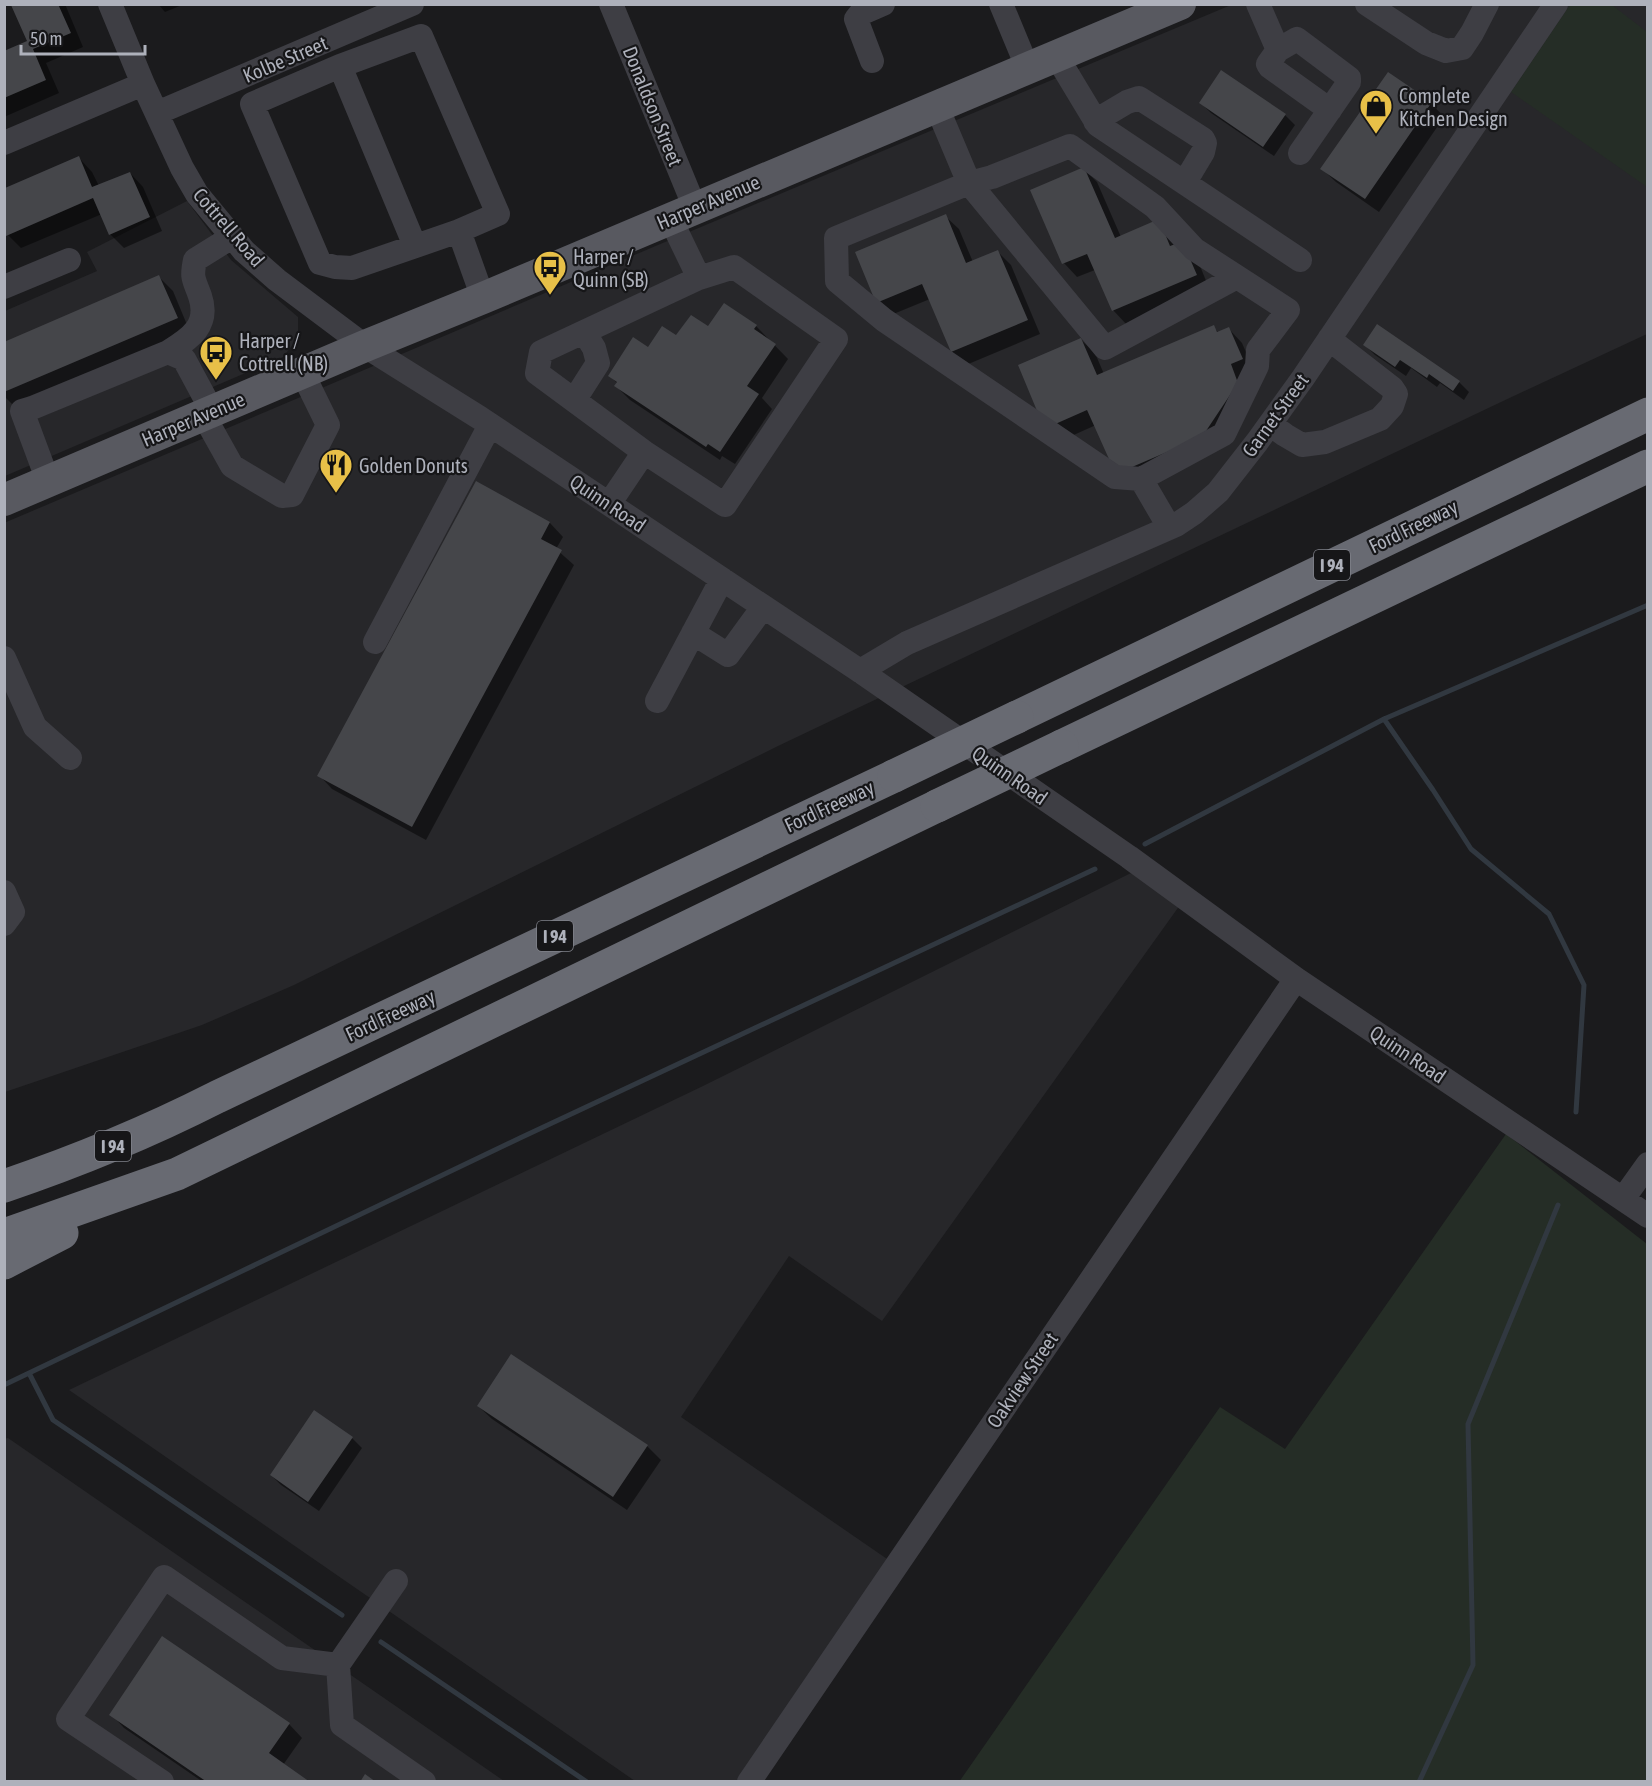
<svg xmlns="http://www.w3.org/2000/svg" width="1652" height="1786" font-family="'Asap Condensed',sans-serif">
<rect width="100%" height="100%" fill="#1b1b1d"/>
<path fill="#27272a" d="M1231,5h416v329l-146,68 -723,344 -484,239 -92,40 -197,67 -1,-569 654,-278z
M187,201l44,59 67,57v21l-15,19 -278,119v-165l92,-40 -10,-19z
M1131,873l49,32 -298,416 -93,-65 -108,161 209,144 -151,220h-104l-566,-391 634,-304z
M8,1438l496,343 -499,1 -1,-343z"/>
<path fill="#252d26" d="M1570,5h42l35,27v155l-136,-95z
M1506,1134l141,110v537l-688,1 261,-375 65,42z"/>
<path fill="#0007" d="M17,4h48l18,43 -37,16 13,30 -55,24v-64l25,-11z
M158,4h24v1l-17,7z
M1201,103l84,12 10,10 -21,31 -63,-43z
M1431,103l13,14 -65,95 -43,-30 -14,-13z
M79,158l13,14 7,14 31,-13 13,14 19,44 -38,17 -14,-14 -8,-20 -81,34 -13,-13 -4,-7v-38z
M1084,169l13,13 24,55 37,-17 40,41 11,27 -83,36 -13,-14 -18,-40 -18,7 -13,-14 -32,-72z
M945,216l14,13 14,33 25,-10 13,13 29,69 -74,31 -14,-13 -22,-53 -39,16 -13,-13z
M159,277l14,14 17,41 -175,75 -11,-11v-52z
M756,326l32,33 -26,39 10,11 -37,55 -13,-8 -2,4 -90,-60 -14,-14 2,-2 -9,-9 39,-26 29,-12 31,-9z
M1213,327l6,6 10,-4 13,14 13,30 -39,77 -76,32 -44,-57 -29,13 -25,-21 39,-77 14,13 9,21z
M1365,345l94,37 10,10 -5,8 -24,-17 -3,4 -26,-19 -5,8 -31,-21z
M477,484l73,39 13,14 -7,12 18,16 -148,275 -94,-51 -13,-14z
M512,1356l135,90 14,14 -34,50 -135,-91 -14,-13z
M352,1438l10,10 -43,63 -38,-26 -10,-10z
M111,1714l178,10 13,14 -19,27 24,17h-104l-79,-54z"/>
<g fill="none" stroke-linecap="round" stroke-linejoin="round">
<path stroke="#313840" stroke-width="5" d="M1384,719l49,71 38,59 78,65 35,71 -8,127
M1145,844l239,-125 264,-114
M29,1373l24,47 289,195
M4,1385l516,-247 575,-269
M381,1642l206,140
M1419,1782l54,-117 -5,-241 90,-219"/>
</g>
<path fill="#45464a" d="M13,4h45l13,29 -38,16 13,31 -42,18v-47l23,-10 -16,-36z
M1221,70l65,44 -23,33 -64,-44z
M1388,72l44,30 -67,97 -45,-30z
M79,156l13,31 38,-15 20,45 -41,18 -16,-37 -87,38 -1,-4v-44z
M1084,167l31,71 44,-19 11,27 8,-3 6,2 13,30 -85,36 -25,-57 -25,10 -32,-74z
M946,214l20,49 32,-13 30,70 -77,32 -29,-68 -46,19 -21,-51z
M159,275l19,43 -174,74v-50z
M724,303l33,22 -3,4 22,15 -29,42 12,8 -39,58 -12,-8 -2,3 -92,-61 3,-4 -9,-6 25,-39 15,10 14,-21 14,9 15,-20 17,11z
M1377,324l83,57 -7,10 -24,-17 -2,4 -27,-18 -5,7 -32,-22z
M1214,325l3,7 12,-5 14,32 -12,5 7,19 -36,54 -77,33 -16,-11 -22,-49 -34,15 -13,-7 -22,-53 63,-27 16,37z
M476,481l74,41 -9,17 21,11 -150,277 -95,-51z
M511,1354l137,91 -35,52 -136,-91z
M314,1410l39,27 -45,65 -38,-27z
M162,1636l128,87 -21,30 41,29h-103l-98,-67z
M365,1774l11,8h-16z"/>
<g fill="none" stroke-linecap="round" stroke-linejoin="round">
<path stroke="#3e3e44" stroke-width="24" d="M110,4l33,80 39,84 15,26 47,57 33,29 88,66 115,72 380,253 269,186 167,122 352,237
M611,4l84,204
M1001,4l27,65
M1258,4l20,46 19,-11 52,39v4l-49,71
M1367,4l59,39 20,8 16,-3 10,-15 15,-29
M1278,50l-10,14 2,3 60,43
M1057,57l41,68 202,135
M872,61l-16,-42 4,-5 23,-10
M340,66l75,180
M937,107l32,76 -133,55 1,43 47,39 231,157 26,2 28,48
M157,113l255,-109
M1095,121l32,-19 12,-4 64,41 2,4 -2,9 -18,30
M4,143l139,-59
M670,218l29,60 35,-11 102,72 -111,166 -81,-53 -107,-79 4,-21 158,-74
M459,231l-107,37 -17,-1 -15,-4 -68,-159 88,-38 81,-30 77,178 -39,17 24,67
M4,287l65,-27
M168,352c22,-13 42,-27 32,-56 -6,-17 -9,-17 -5,-36l37,-23
M575,399l23,-36 -4,-15 -10,-16
M203,414l29,52 50,30 10,-1 36,-70 -26,-53
M1270,424l15,11 17,10 23,-3 55,-23 12,-13 4,-12 -4,-6 -63,-49
M1141,479l83,-45 33,-68 1,-16 30,-40 -94,-61 -39,-42 -85,-61 -78,31 -23,6 136,165 132,-71
M48,481l-26,-70 10,-3 136,-56 16,7 28,52
M609,504l35,-52
M693,633l35,22 35,-48
M375,642l115,-217
M4,658l31,69 35,31
M860,671l47,-28 269,-118 18,-12 24,-21 39,-50 46,-64 253,-374
M657,701l65,-122
M4,892l9,20 -9,12
M1623,1199l25,-35
M396,1581l-58,84 4,60 82,57
M162,1782l-94,-63 96,-142 118,81 56,7
M749,1782l547,-803"/>
<path stroke="#585960" stroke-width="32" d="M4,500l361,-154 118,-48 697,-294"/>
<path stroke="#686a72" stroke-width="33" d="M1017,717l631,-303
M1062,746l586,-280
M4,1186c74,-25 144,-54 213,-89l677,-321
M4,1235l173,-61 760,-368
M4,1263l58,-30"/>
<path stroke="#686a72" stroke-width="33" d="M894,776l123,-59
M937,806l125,-60"/>
</g>
<defs>
<g id="shop-pin" transform="scale(1.725)"><path d="M0 17L-7.5 6A9.5 9.5 0 1 1 7.5 6Z" fill="#e8c048" stroke="#161618"/><path d="M-5-2.5h2.3a2.7 3.5 0 0 1 5.4 0H5L5.5 6h-11ZM-1.5-2.5h3a1.5 2.3 0 0 0-3 0Z" fill="#111"/></g>
<g id="bus-pin" transform="scale(1.725)"><path d="M0 17L-7.5 6A9.5 9.5 0 1 1 7.5 6Z" fill="#e8c048" stroke="#161618"/><path d="M-5-6H5V4H4V6H2V4H-2V6H-4V4H-5ZM-3.5-4V0h7V-4ZM-3.5 1.2v1.5H-2V1.2ZM2 1.2v1.5H3.5V1.2Z" fill="#111"/></g>
<g id="restaurant-pin" transform="scale(1.725)"><path d="M0 17L-7.5 6A9.5 9.5 0 1 1 7.5 6Z" fill="#e8c048" stroke="#161618"/><path d="M-5-6h1v4h1v-4h1v4h1v-4h1v5L-1.5 .5V6h-2V.5L-5-1ZM5-6V6H3V1.5H1.5Q1.5-4 5-6Z" fill="#111"/></g>
</defs>
<g fill-rule="evenodd">
<use href="#shop-pin" x="1376" y="106"/>
<use href="#bus-pin" x="550" y="267"/>
<use href="#bus-pin" x="216" y="352"/>
<use href="#restaurant-pin" x="336" y="465"/>
</g>
<g text-anchor="middle" dominant-baseline="central" stroke-width="4.5" stroke-linejoin="round" paint-order="stroke">
<g fill="#161618" stroke="#80828a" stroke-width="1.5">
<rect x="1314" y="550" width="36" height="30" rx="4.5"/>
<rect x="537" y="921" width="36" height="30" rx="4.5"/>
<rect x="95" y="1131" width="36" height="30" rx="4.5"/>
</g>
<g font-size="18" font-weight="bold" fill="#aeb1bb">
<text x="1332" y="565">I 94</text>
<text x="555" y="936">I 94</text>
<text x="113" y="1146">I 94</text>
</g>
<g font-size="20" fill="#aeb1bb" stroke="#161618">
<text transform="translate(285 59) rotate(-23)">Kolbe Street</text>
<text transform="translate(653 106) rotate(68)">Donaldson Street</text>
<text transform="translate(708 202) rotate(-23)">Harper Avenue</text>
<text transform="translate(229 227) rotate(49)">Cottrell Road</text>
<text transform="translate(1275 415) rotate(-54)">Garnet Street</text>
<text transform="translate(193 419) rotate(-23)">Harper Avenue</text>
<text transform="translate(608 503) rotate(34)">Quinn Road</text>
<text transform="translate(1413 526) rotate(-26)">Ford Freeway</text>
<text transform="translate(1010 775) rotate(35)">Quinn Road</text>
<text transform="translate(829 806) rotate(-25)">Ford Freeway</text>
<text transform="translate(390 1015) rotate(-25)">Ford Freeway</text>
<text transform="translate(1408 1054) rotate(34)">Quinn Road</text>
<text transform="translate(1022 1380) rotate(-56)">Oakview Street</text>
</g>
<g font-size="20" fill="#aeb1bb" stroke="#161618" text-anchor="start">
<text x="1399" y="95">Complete<tspan x="1399" dy="23">Kitchen Design</tspan></text>
<text x="573" y="256">Harper /<tspan x="573" dy="23">Quinn (SB)</tspan></text>
<text x="239" y="340">Harper /<tspan x="239" dy="23">Cottrell (NB)</tspan></text>
<text x="359" y="465">Golden Donuts</text>
</g>
</g>
<rect width="1652" height="1786" fill="none" stroke="#aeb1bb" stroke-width="12"/>
<path d="M21 45v9h124v-9" fill="none" stroke="#aeb1bb" stroke-width="3"/>
<text x="30" y="45" font-size="18" fill="#aeb1bb" stroke="#161618" stroke-width="4.5" paint-order="stroke">50 m</text>
</svg>
